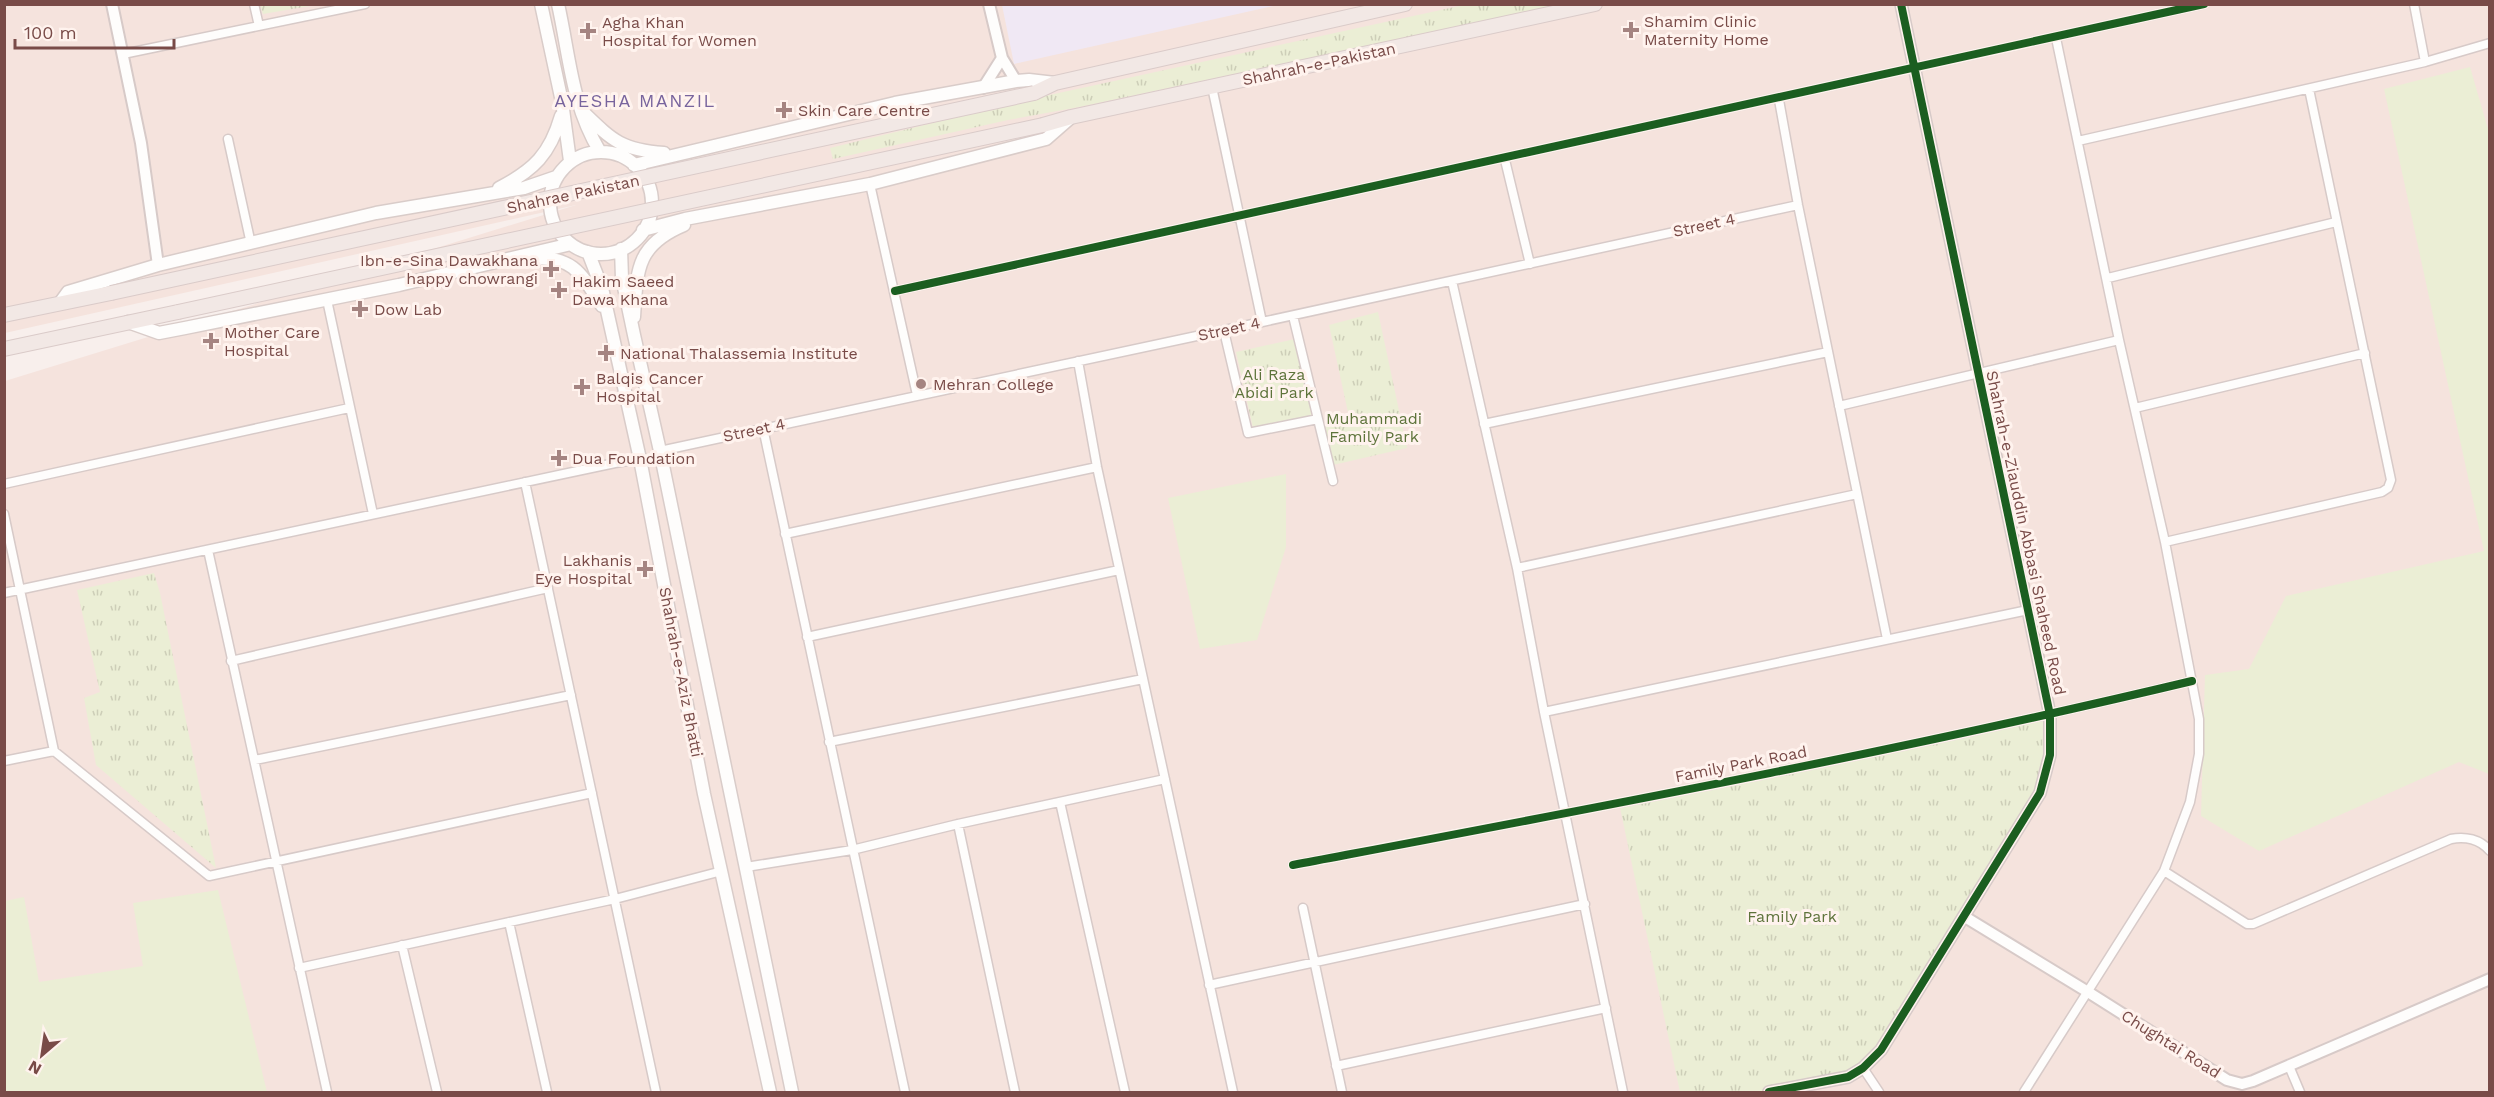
<svg xmlns="http://www.w3.org/2000/svg" width="2494" height="1097" font-family="'Work Sans',sans-serif">
<defs>
<pattern id="park-tufts" width="24" height="20" patternUnits="userSpaceOnUse" patternTransform="scale(1.5)"><rect width="24" height="20" fill="#ebeed5"/><path d="M3 7l-1-3M5 7V3M7 7l1-3M15 17l-1-3M17 17v-4M19 17l1-3" fill="none" stroke="#cdceb8"/></pattern>
</defs>
<rect width="100%" height="100%" fill="#f8efec"/>
<path fill="#f5e3dd" d="M5,5h2484v1087h-2484v-711l571,-176 -571,128z"/>
<path fill="#f0e8f4" d="M1002,5v-1l276,1 -264,59z"/>
<path fill="#ebeed5" d="M2470,67l20,69 -1,638 -30,-12 -200,89 -58,-35 4,-141 44,-6 37,-73 198,-45 -100,-462z
M1286,474v73l-29,93 -57,9 -32,-151z
M218,890l49,202h-262v-191l19,-4 15,85 104,-16 -10,-63z"/>
<path fill="url(#park-tufts)" d="M260,5v-1l56,1 -53,9z
M1464,5h96l-481,102 -71,13 -175,39 -3,-11 201,-49z
M1378,312l29,136 -74,17 -9,-41 25,-7 -20,-92z
M1295,339l17,76 -59,13 -17,-76z
M154,573l6,20 56,275 -120,-103 -12,-67 16,-6 -23,-102z
M2050,715l-10,78 -159,257 -18,18 -95,24h-88l-61,-289z"/>
<g fill="none" stroke-linecap="round" stroke-linejoin="round">
<g stroke="#d7cac8" stroke-width="11">
<path id="minor" d="M254,4l5,22
M2414,4l11,58
M123,54l242,-50
M1212,87l50,235
M1779,100l19,105 89,434
M228,139l23,105
M2078,141l347,-79 65,-19
M1505,160l25,104
M870,184l47,211
M2108,278l228,-56
M1452,281l65,287 27,144 79,380
M895,291c437,-92 873,-189 1309,-287
M327,300l46,214
M1293,316l40,165
M1224,331l24,102 70,-14
M1078,361l19,106 136,625
M1839,406l280,-66
M2135,408l230,-55
M1484,424l344,-72
M763,428l142,664
M660,451l602,-129 536,-117
M525,482l131,610
M4,484l345,-76
M4,514l50,237 155,125 383,-83
M785,534l312,-67
M2165,542l217,-50 6,-4 3,-8 -82,-391
M208,550l119,542
M1517,568l340,-74
M4,593l611,-130 25,-4
M807,637l312,-67
M231,661l317,-73
M1544,712l484,-102
M829,742l314,-63
M255,760l316,-65
M4,761l50,-10
M1060,802l65,290
M958,824l57,268
M1293,865c301,-57 602,-113 899,-184
M746,867l106,-17 106,-26 207,-45
M2164,871l83,53h6l198,-85c14,-3 29,0 39,12
M1303,908l39,184
M509,922l38,170
M402,945l35,147
M299,968l316,-69 107,-28
M1209,985l376,-81
M1336,1066l270,-58
M2289,1066l11,26
M1863,1068l16,24
M2024,1092l140,-221 26,-69 9,-48v-35l-34,-177 -46,-202 -63,-302"/>
</g>
<g stroke="#d7cac8" stroke-width="14">
<path id="tertiary" d="M112,4l29,139 17,122
M989,4l13,54 14,23
M983,88l19,-30
M1965,917l123,75 139,88 15,4 11,-3 237,-102
M1769,1092l79,-15 15,-9 18,-18 159,-257 10,-38v-40l-149,-711"/>
</g>
<g stroke="#d9ccc9" stroke-width="15">
<path id="secondary" d="M541,4l21,98 8,59
M558,4c12,54 13,99 42,148
M584,113c29,28 38,37 80,40
M550 203a51 51 0 1 1 102 0a51 51 0 1 1-102 0Z
M634,165l261,-62 121,-22 13,-1 26,3
M499,188c35,-18 51,-34 62,-72
M643,230l42,-11 185,-35 176,-45 24,-21
M621,249l1,29 12,57 26,116 132,641
M588,252l14,36 38,171 64,335 66,298
M534,259c40,-4 49,18 68,47
M60,303l8,-11 90,-27 218,-52 148,-25 32,-11
M634,317c3,-47 2,-72 50,-92
M128,322l31,11 26,-5 214,-43 172,-41"/>
</g>
<g stroke="#dacbc9" stroke-width="16">
<path id="trunk" d="M1034,93l21,-10 350,-79
M1043,125l28,-8 524,-113
M4,315l107,-22
M4,349l174,-37"/>
</g>
<use href="#minor" stroke="#fefdfc" stroke-width="8"/>
<use href="#tertiary" stroke="#fefdfc" stroke-width="10"/>
<use href="#secondary" stroke="#fefdfc" stroke-width="12"/>
<use href="#trunk" stroke="#f2e8e5" stroke-width="14"/>
<g stroke="#dacbc9" stroke-width="16" stroke-linecap="butt">
<path id="trunk-bridge" d="M111,293l923,-200
M178,312l865,-187"/>
</g>
<use href="#trunk-bridge" stroke="#f2e8e5" stroke-width="14"/>
<g stroke="#fff3ee" stroke-width="11">
<path id="cycleway" d="M895,291c437,-92 873,-189 1309,-287
M1293,865c301,-57 602,-113 899,-184
M1769,1092l79,-15 15,-9 18,-18 159,-257 10,-38v-40l-149,-711"/>
</g>
<use href="#cycleway" stroke="#1b5e20" stroke-width="8"/>
</g>
<g fill="#a58481" stroke="#fff3ee" stroke-width="2">
<path d="M1628 21h6v6h6v6h-6v6h-6v-6h-6v-6h6z"/>
<path d="M585 22h6v6h6v6h-6v6h-6v-6h-6v-6h6z"/>
<path d="M781 101h6v6h6v6h-6v6h-6v-6h-6v-6h6z"/>
<path d="M548 260h6v6h6v6h-6v6h-6v-6h-6v-6h6z"/>
<path d="M556 281h6v6h6v6h-6v6h-6v-6h-6v-6h6z"/>
<path d="M357 300h6v6h6v6h-6v6h-6v-6h-6v-6h6z"/>
<path d="M208 332h6v6h6v6h-6v6h-6v-6h-6v-6h6z"/>
<path d="M603 344h6v6h6v6h-6v6h-6v-6h-6v-6h6z"/>
<circle cx="921" cy="384" r="6"/>
<path d="M579 378h6v6h6v6h-6v6h-6v-6h-6v-6h6z"/>
<path d="M556 449h6v6h6v6h-6v6h-6v-6h-6v-6h6z"/>
<path d="M642 560h6v6h6v6h-6v6h-6v-6h-6v-6h6z"/>
</g>
<g text-anchor="middle" dominant-baseline="central" stroke-width="6" stroke-linejoin="round" paint-order="stroke">
<g font-size="16" fill="#794b48" stroke="#fff3ee" text-anchor="start">
<text x="1644" y="21">Shamim Clinic<tspan x="1644" dy="18">Maternity Home</tspan></text>
<text x="602" y="22">Agha Khan<tspan x="602" dy="18">Hospital for Women</tspan></text>
<text x="798" y="110">Skin Care Centre</text>
<text x="538" y="260" text-anchor="end">Ibn-e-Sina Dawakhana<tspan x="538" dy="18">happy chowrangi</tspan></text>
<text x="572" y="281">Hakim Saeed<tspan x="572" dy="18">Dawa Khana</tspan></text>
<text x="374" y="309">Dow Lab</text>
<text x="224" y="332">Mother Care<tspan x="224" dy="18">Hospital</tspan></text>
<text x="620" y="353">National Thalassemia Institute</text>
<text x="596" y="378">Balqis Cancer<tspan x="596" dy="18">Hospital</tspan></text>
<text x="933" y="384">Mehran College</text>
<text x="572" y="458">Dua Foundation</text>
<text x="632" y="560" text-anchor="end">Lakhanis<tspan x="632" dy="18">Eye Hospital</tspan></text>
</g>
<g font-size="16" fill="#794b48" stroke="#fff3ee">
<text transform="translate(1319 64) rotate(-12)">Shahrah-e-Pakistan</text>
<text transform="translate(573 194) rotate(-12)">Shahrae Pakistan</text>
<text transform="translate(1704 225) rotate(-12)">Street 4</text>
<text transform="translate(1229 329) rotate(-12)">Street 4</text>
<text transform="translate(754 430) rotate(-12)">Street 4</text>
<text transform="translate(2026 533) rotate(78)">Shahrah-e-Ziauddin Abbasi Shaheed Road</text>
<text transform="translate(681 672) rotate(79)">Shahrah-e-Aziz Bhatti</text>
<text transform="translate(1741 764) rotate(-11)">Family Park Road</text>
<text transform="translate(2171 1044) rotate(32)">Chughtai Road</text>
</g>
<g font-size="16" fill="#5d733a" stroke="#fff3ee">
<text x="1274" y="374">Ali Raza<tspan x="1274" dy="18">Abidi Park</tspan></text>
<text x="1374" y="418">Muhammadi<tspan x="1374" dy="18">Family Park</tspan></text>
<text x="1792" y="916">Family Park</text>
</g>
<g font-size="18" letter-spacing="1.5" fill="#78649d" stroke="#fff3ee">
<text x="635" y="100">AYESHA MANZIL</text>
</g>
</g>
<rect width="2494" height="1097" fill="none" stroke="#794b48" stroke-width="12"/>
<g transform="translate(42 1055) rotate(209)" stroke="#fff3ee" stroke-width="4.5" paint-order="stroke">
<path d="M0-4.5L10 22L0 15L-10 22Z" fill="#794b48"/>
<text y="-9" font-size="16" font-weight="bold" text-anchor="middle" fill="#794b48">N</text>
</g>
<path d="M15 39v9h159v-9" fill="none" stroke="#794b48" stroke-width="3"/>
<text x="24" y="39" font-size="18" fill="#794b48" stroke="#fff3ee" stroke-width="4.5" paint-order="stroke">100 m</text>
</svg>
